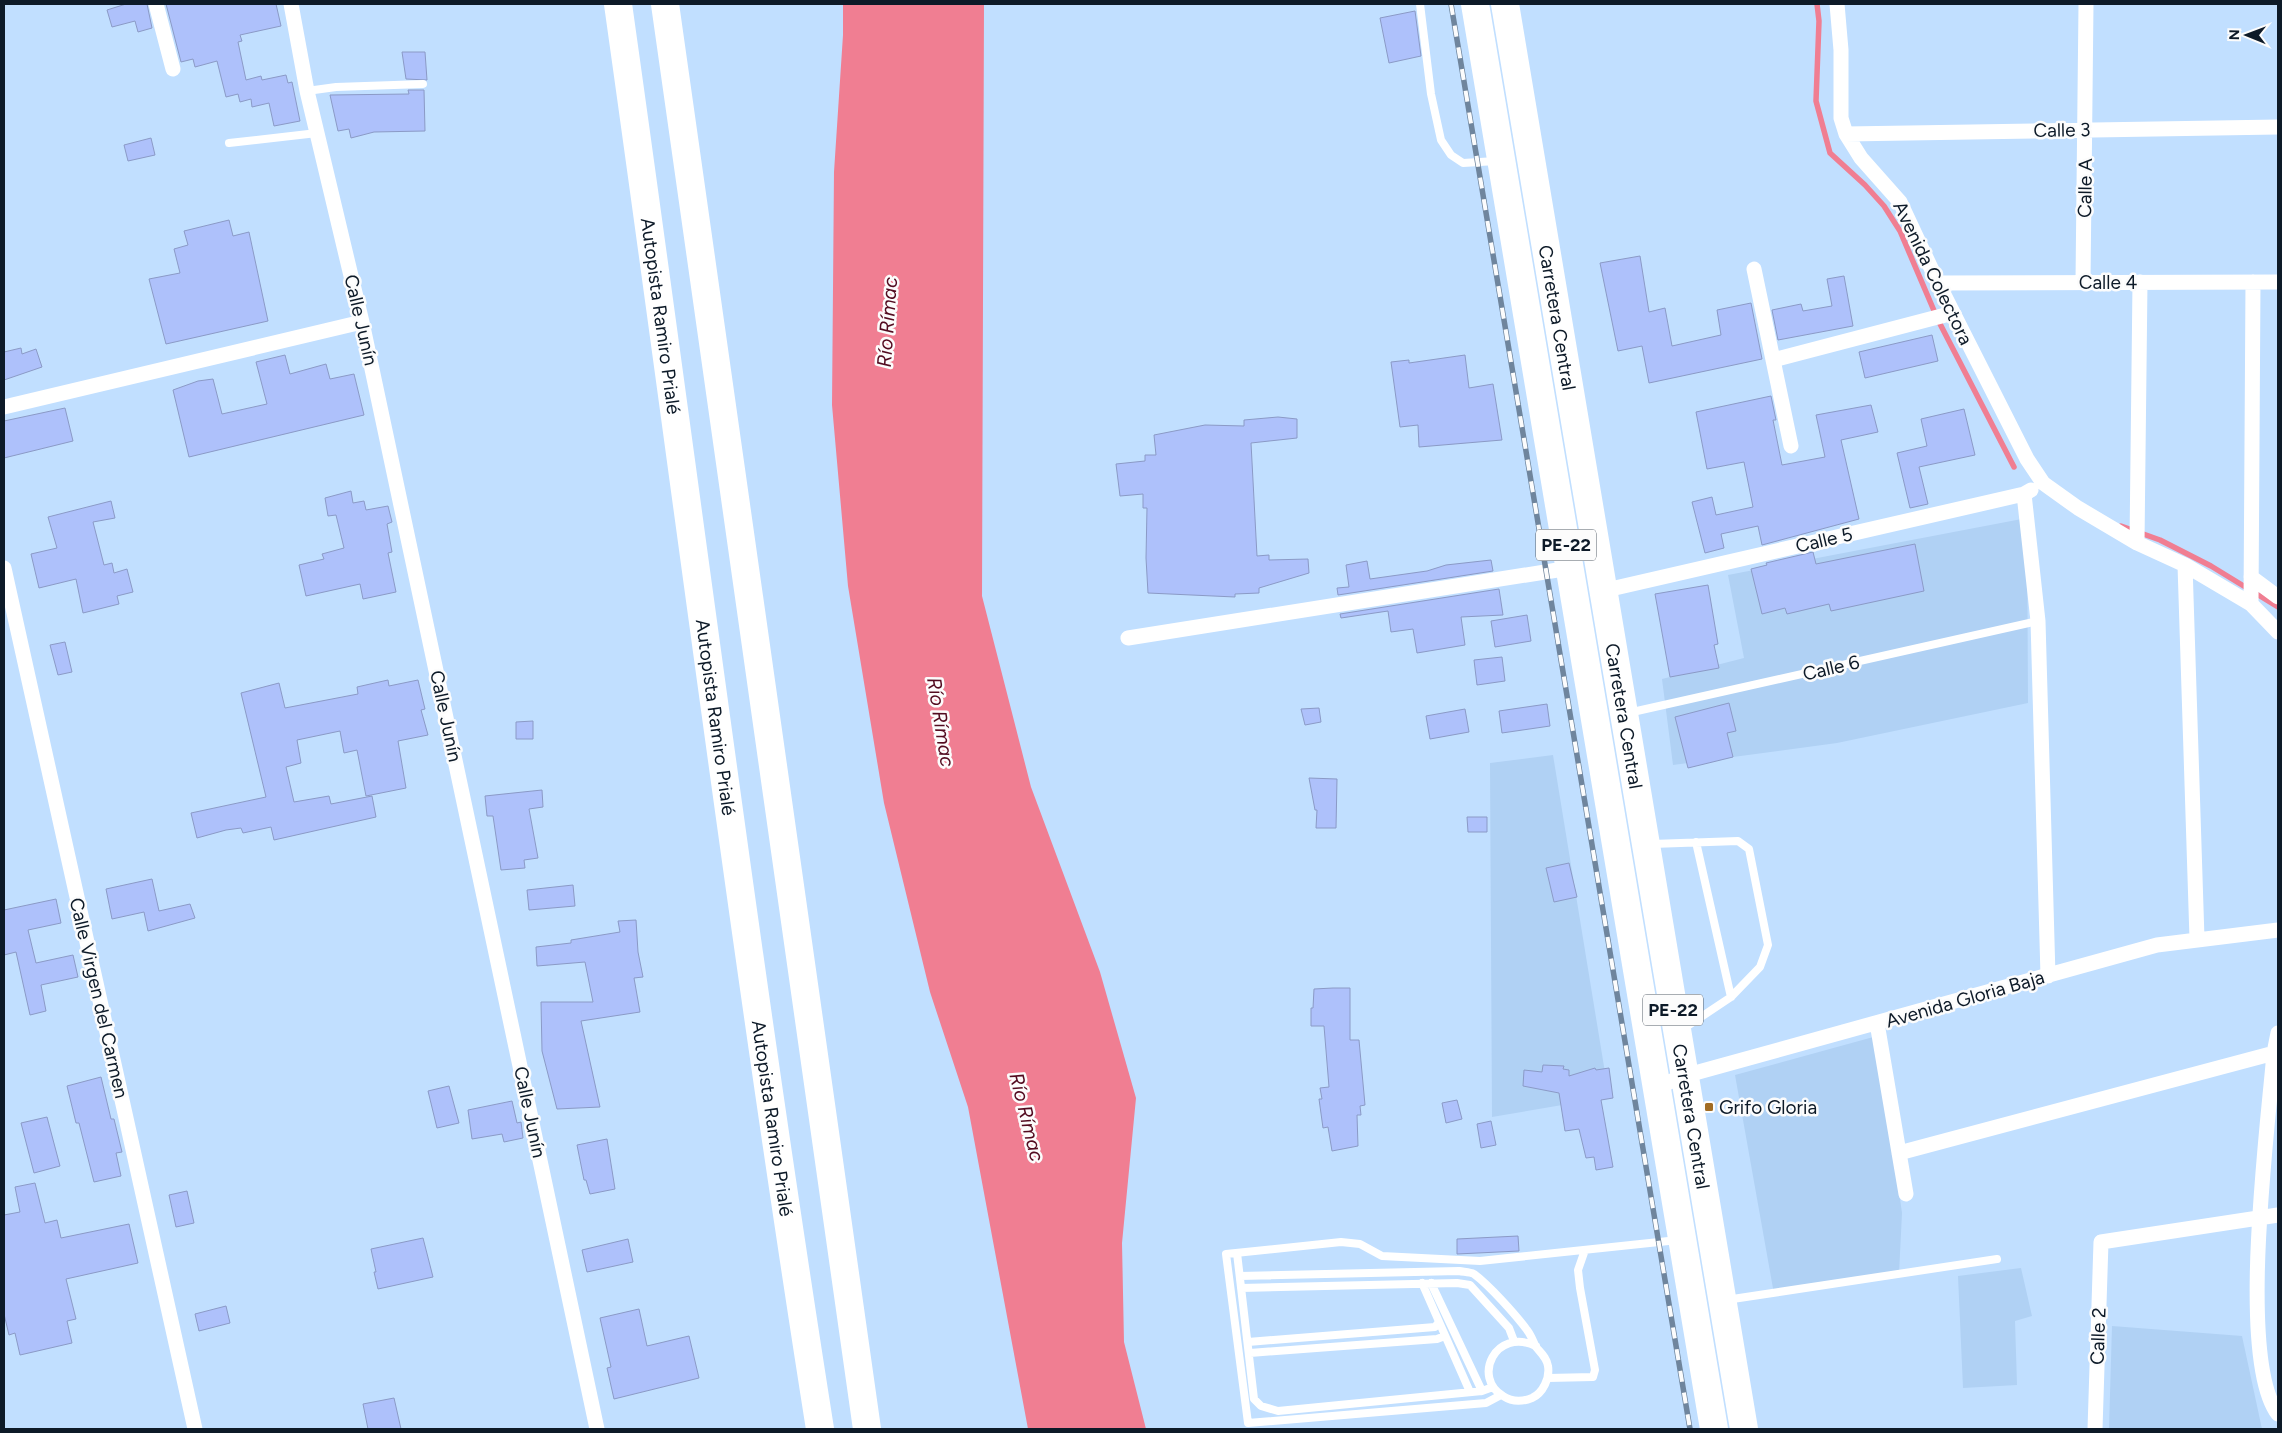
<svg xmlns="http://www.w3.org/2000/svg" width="2282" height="1433" font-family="Figtree,sans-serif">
<rect width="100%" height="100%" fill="#c1dfff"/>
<path fill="#b0d1f4" d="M2027,518l1,185 -191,40 -164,22 -11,-86 82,-21 -16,-83z
M1553,755l56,342 -117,20 -2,-354z
M1877,1036l25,177 -3,61 -125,20 -39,-219z
M2021,1268l11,48 -17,5 2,64 -54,3 -5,-112z
M2112,1326l130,10 20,93h-153z"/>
<path fill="#f07e92" d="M843,4h141l-2,592 49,191 69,185 36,126 -14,145 2,99 22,87h-118l-60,-322 -38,-115 -46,-189 -36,-217 -16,-181 2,-233 9,-137z"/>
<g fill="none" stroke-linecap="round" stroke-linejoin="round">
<path stroke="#f07e92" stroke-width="5.5" d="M1817,4l2,17 -3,80 14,52 35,32 19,21 16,25 38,89 76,147
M2121,526l39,14 51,26 67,41"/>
</g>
<path fill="#aec1fb" stroke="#8b9ac6" d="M126,4h21l5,24 -14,4 -3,-11 -23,6 -5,-17z
M166,4h110l5,22 -41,9 2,6 -4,1 8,38 15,-4 1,4 24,-5 2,8 4,-1 8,39 -26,5 -5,-23 -17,4 -1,-8 -11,3 -2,-8 -12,3 -9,-36 -22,6 -2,-8 -12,3z
M1415,11l6,45 -32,7 -9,-45z
M402,52h23l2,28 -21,-1z
M408,90h16l1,41 -51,1 -23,6 -2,-9 -11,2 -8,-36 79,-1z
M151,138l4,17 -27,6 -4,-16z
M229,220l4,16 16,-4 19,89 -102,23 -17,-65 31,-6 -6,-24 14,-4 -4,-14z
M1640,256l9,56 16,-4 7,38 49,-11 -4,-25 34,-7 11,56 -113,24 -7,-37 -24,5 -18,-88z
M1844,276l9,50 -75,14 -6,-30 29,-6 2,7 29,-5 -5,-27z
M1932,335l6,26 -73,17 -6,-26z
M21,348l1,6 14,-5 6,18 -38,13v-28z
M285,355l5,19 36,-10 4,15 24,-5 10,41 -175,42 -16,-67 25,-9 15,-2 9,35 45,-10 -11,-42z
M1465,355l4,33 24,-4 9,56 -83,7 -1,-22 -18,2 -9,-65 18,-2v3z
M1771,396l5,24h-3l9,45 43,-8 -9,-42 55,-10 7,27 -37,8 18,79 -97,26 -4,-19 -37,8 3,14 -19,5 -13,-51 20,-5 4,18 37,-8 -9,-45 -37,7 -11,-57z
M65,408l8,33 -69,17v-37z
M1964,409l11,46 -56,12 9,37 -18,4 -13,-55 30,-7 -6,-27z
M1278,417l19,2v19l-46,5 6,113 12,-1v5l39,-1 1,14 -50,15v5l-24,1v3l-87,-4 -2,-35 1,-50h-4v-14l-23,2 -4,-32 29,-3v-6h11l-2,-20 51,-10 39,1v-6z
M351,491l2,12 11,-2 2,9 22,-4 4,16 -5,2 5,28 -4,1 8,39 -33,7 -3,-15 -54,12 -7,-31 25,-6 -2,-5 22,-6 -8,-33 -8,1 -3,-18z
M111,501l4,17 -22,4 11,43 8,-2 2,10 13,-4 6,23 -16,4 2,8 -36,9 -7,-34 -37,9 -8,-34 26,-6 -9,-31z
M1915,544l9,47 -93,20 -2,-7 -42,10 -2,-6 -23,6 -11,-45 16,-4 -1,-2 47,-11 3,12z
M1491,560l2,11 -155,24 -1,-7 12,-1 -3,-22 21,-4 3,18 57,-8 19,-6z
M1708,585l10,59 -4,1 5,23 -49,9 -15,-83z
M1499,589l4,26 -42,2 4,28 -48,8 -4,-24 -22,3 -3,-21 -47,7 -1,-4z
M1527,615l4,26 -36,6 -4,-26z
M65,642l7,30 -14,3 -8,-30z
M1502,657l3,24 -28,4 -3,-25z
M388,680l1,6 29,-6 7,29 -4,1 7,25 -30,6 8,47 -40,8 -9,-46 -13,3 -4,-22 -43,9 4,23 -15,4 8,35 35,-6 2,8 41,-8 4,21 -102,23 -3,-13 -28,6 -2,-5 -15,2 -29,8 -6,-25 75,-16 -25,-104 38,-10 6,25 73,-14 -1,-7z
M1729,703l7,28 -9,2 6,24 -45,11 -13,-51z
M1547,704l3,22 -48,7 -3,-22z
M1319,708l2,14 -16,3 -4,-16z
M1465,709l4,23 -39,7 -4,-23z
M533,721v18h-17v-17z
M1309,778l28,1 -1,49h-20l1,-18h-2z
M542,790l1,17 -14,2 9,49 -14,2 1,8 -24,2 -8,-54h-6l-2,-20z
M1467,817h20v15h-19z
M1569,863l8,34 -23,5 -8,-34z
M152,879l7,32 31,-7 5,14 -47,13 -4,-19 -32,7 -6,-30z
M573,885l2,21 -46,4 -2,-20z
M56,899l5,24 -33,7 8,33 37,-8 5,22 -37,8 5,26 -16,4 -14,-63 -12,3v-45z
M636,920l2,32 5,25 -9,1 6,34 -59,9 19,86 -43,2 -15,-58 -1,-49h52l-8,-40 -48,4 -1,-19 35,-4v-3l49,-8 -2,-11z
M1333,988h17v52h9l6,65 -5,1 1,9h-4l1,31 -26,5 -4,-24 -5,1 -4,-29h3l-2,-11 9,-1 -5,-61h-13v-18h2l1,-19z
M1543,1065l21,1 -1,3 6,1v6l26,-8 1,2 13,-2 4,30 -12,2 12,67 -17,3 -2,-13 -8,1 -7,-29 -14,2 -6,-38 -36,-7 1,-16 18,2z
M101,1077l10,42h3l8,33 -6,1 5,23 -27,6 -15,-59h-3l-9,-37z
M449,1086l10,37 -22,5 -9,-37z
M1457,1100l5,19 -16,4 -4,-20z
M512,1101l5,22 4,-1 2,16 -19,4 -2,-8 -30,5 -4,-29z
M47,1117l13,49 -26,7 -13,-50z
M1491,1121l5,24 -15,3 -4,-24z
M607,1139l8,50 -25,5 -4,-14h-2l-7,-35z
M35,1183l10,40 12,-3 4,18 68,-14 9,39 -72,16 10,40 -9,2 5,22 -52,12 -5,-22 -6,2 -5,-21v-99l16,-3 -5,-25z
M187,1191l7,32 -18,4 -7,-32z
M1518,1236l1,15 -62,3v-15z
M423,1238l10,39 -55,12 -4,-17h2l-5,-23z
M628,1239l5,23 -46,10 -5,-22z
M226,1306l4,17 -31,8 -4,-17z
M639,1309l8,37 42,-10 10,42 -85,21 -7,-31 4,-1 -11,-49z
M394,1398l7,31h-33l-5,-25z"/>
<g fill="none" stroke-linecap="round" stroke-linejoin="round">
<path stroke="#fff" stroke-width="8" d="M1420,4l11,90 10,46 10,15 12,8 33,-2
M307,91l29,-4 87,-3
M229,143l88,-10
M1628,713l410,-92
M1696,842l35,155
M1652,844l86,-3 11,8 19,96 -8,22 -29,30 -48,32
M1237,1253l17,146 7,7 17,5 204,-20 11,-4
M1240,1276l219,-5c5,1 11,1 15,3 15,11 42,41 53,56 4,5 6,11 9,17 5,6 11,11 12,19 2,12 -5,27 -16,32 -10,4 -20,4 -29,-2 -31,-18 -8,-69 33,-50
M1422,1283l48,109
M1431,1283l51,108
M1241,1288l216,-5 13,2 39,43 5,13
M1726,1300l271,-41
M1248,1342l187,-15 4,-5
M1250,1353l187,-14 8,-3
M1548,1378l45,-1 2,-7 -15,-82 -2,-18 7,-20
M1501,1395l-15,8 -238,20 -22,-169 115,-12 19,2 22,12 98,5 198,-21"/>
<path stroke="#fff" stroke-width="15" d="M156,4l17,65
M291,4l16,87 55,231 235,1107
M1837,4l4,46v68l5,16 15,24 39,44 38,81 89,176 16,24 35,25 59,35 48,22 66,39 27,28
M1846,134l432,-7
M1754,269l37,177
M2083,282l3,-278
M1938,283l340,-1
M1773,360l180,-47
M4,407l358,-85
M2024,494l14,127 10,355
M2137,543l3,-261
M2185,565l12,374
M4,568l191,861
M2251,577l27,20
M1602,591l422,-97 7,-4
M2251,604l2,-322
M1128,638l442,-70
M1877,1023l29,171
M2278,1033l-4,20c-6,74 -37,307 4,361
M1657,1087l27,-11 473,-131 121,-15
M1899,1153l379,-101
M2095,1429l6,-187 177,-27"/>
<g stroke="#fff" stroke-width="28">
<path id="s1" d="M618,4c67,475 127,951 202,1425"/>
<path d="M665,4l202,1425"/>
<path d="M1475,4l239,1425"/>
<path id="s2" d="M1505,4l239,1425"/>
</g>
<g stroke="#6f859d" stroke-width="5.5">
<path id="rail" d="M1451,4l239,1425"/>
</g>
<use href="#rail" stroke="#fcfcfc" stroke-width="4" stroke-dasharray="11" stroke-linecap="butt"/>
</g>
<rect fill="#a16c24" stroke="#fcfcfc" stroke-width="2" x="1704" y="1102" width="10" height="10" rx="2.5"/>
<g text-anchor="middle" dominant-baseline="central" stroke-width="5" stroke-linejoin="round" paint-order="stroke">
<g fill="#fcfcfc" stroke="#555e68" stroke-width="1">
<rect x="1536" y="529.5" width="60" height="31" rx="4"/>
<rect x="1643" y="994.5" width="60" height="31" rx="4"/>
</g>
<g font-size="18" font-weight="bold" fill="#0d1a28">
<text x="1566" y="545">PE-22</text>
<text x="1673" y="1010">PE-22</text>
</g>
<g font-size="19" fill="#0d1a28" stroke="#fcfcfc">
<text transform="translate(2062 130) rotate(-1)">Calle 3</text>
<text transform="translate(2085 188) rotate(-89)">Calle A</text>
<text transform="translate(1933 273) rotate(64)">Avenida Colectora</text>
<text x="2108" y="282">Calle 4</text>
<text stroke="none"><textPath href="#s1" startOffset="315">Autopista Ramiro Prialé</textPath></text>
<text stroke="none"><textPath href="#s2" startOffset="318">Carretera Central</textPath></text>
<text transform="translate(361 320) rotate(77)">Calle Junín</text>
<text transform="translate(1824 540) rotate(-13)">Calle 5</text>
<text transform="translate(1831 668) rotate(-13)">Calle 6</text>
<text transform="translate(446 716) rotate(78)">Calle Junín</text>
<text stroke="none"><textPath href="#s1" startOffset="720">Autopista Ramiro Prialé</textPath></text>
<text stroke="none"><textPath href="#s2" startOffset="722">Carretera Central</textPath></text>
<text transform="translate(99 998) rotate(77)">Calle Virgen del Carmen</text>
<text transform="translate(1965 999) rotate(-16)">Avenida Gloria Baja</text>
<text transform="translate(530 1112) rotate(78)">Calle Junín</text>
<text stroke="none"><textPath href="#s2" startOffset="1128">Carretera Central</textPath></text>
<text stroke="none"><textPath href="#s1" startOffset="1125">Autopista Ramiro Prialé</textPath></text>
<text transform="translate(2098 1336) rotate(-88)">Calle 2</text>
</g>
<g font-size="19" fill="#0d1a28" stroke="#fcfcfc" text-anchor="start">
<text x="1719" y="1107">Grifo Gloria</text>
</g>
<g font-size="20" font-style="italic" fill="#530b20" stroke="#fcfcfc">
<text transform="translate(887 322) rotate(-86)">Río Rímac</text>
<text transform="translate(941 722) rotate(81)">Río Rímac</text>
<text transform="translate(1027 1117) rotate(76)">Río Rímac</text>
</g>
</g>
<rect width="2282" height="1433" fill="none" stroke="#0d1a28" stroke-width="10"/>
<g transform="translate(2247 35) rotate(271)" stroke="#fcfcfc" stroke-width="4" paint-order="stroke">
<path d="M0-4L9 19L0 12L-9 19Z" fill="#0d1a28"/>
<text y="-8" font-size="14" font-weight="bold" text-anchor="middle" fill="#0d1a28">N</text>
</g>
</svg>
